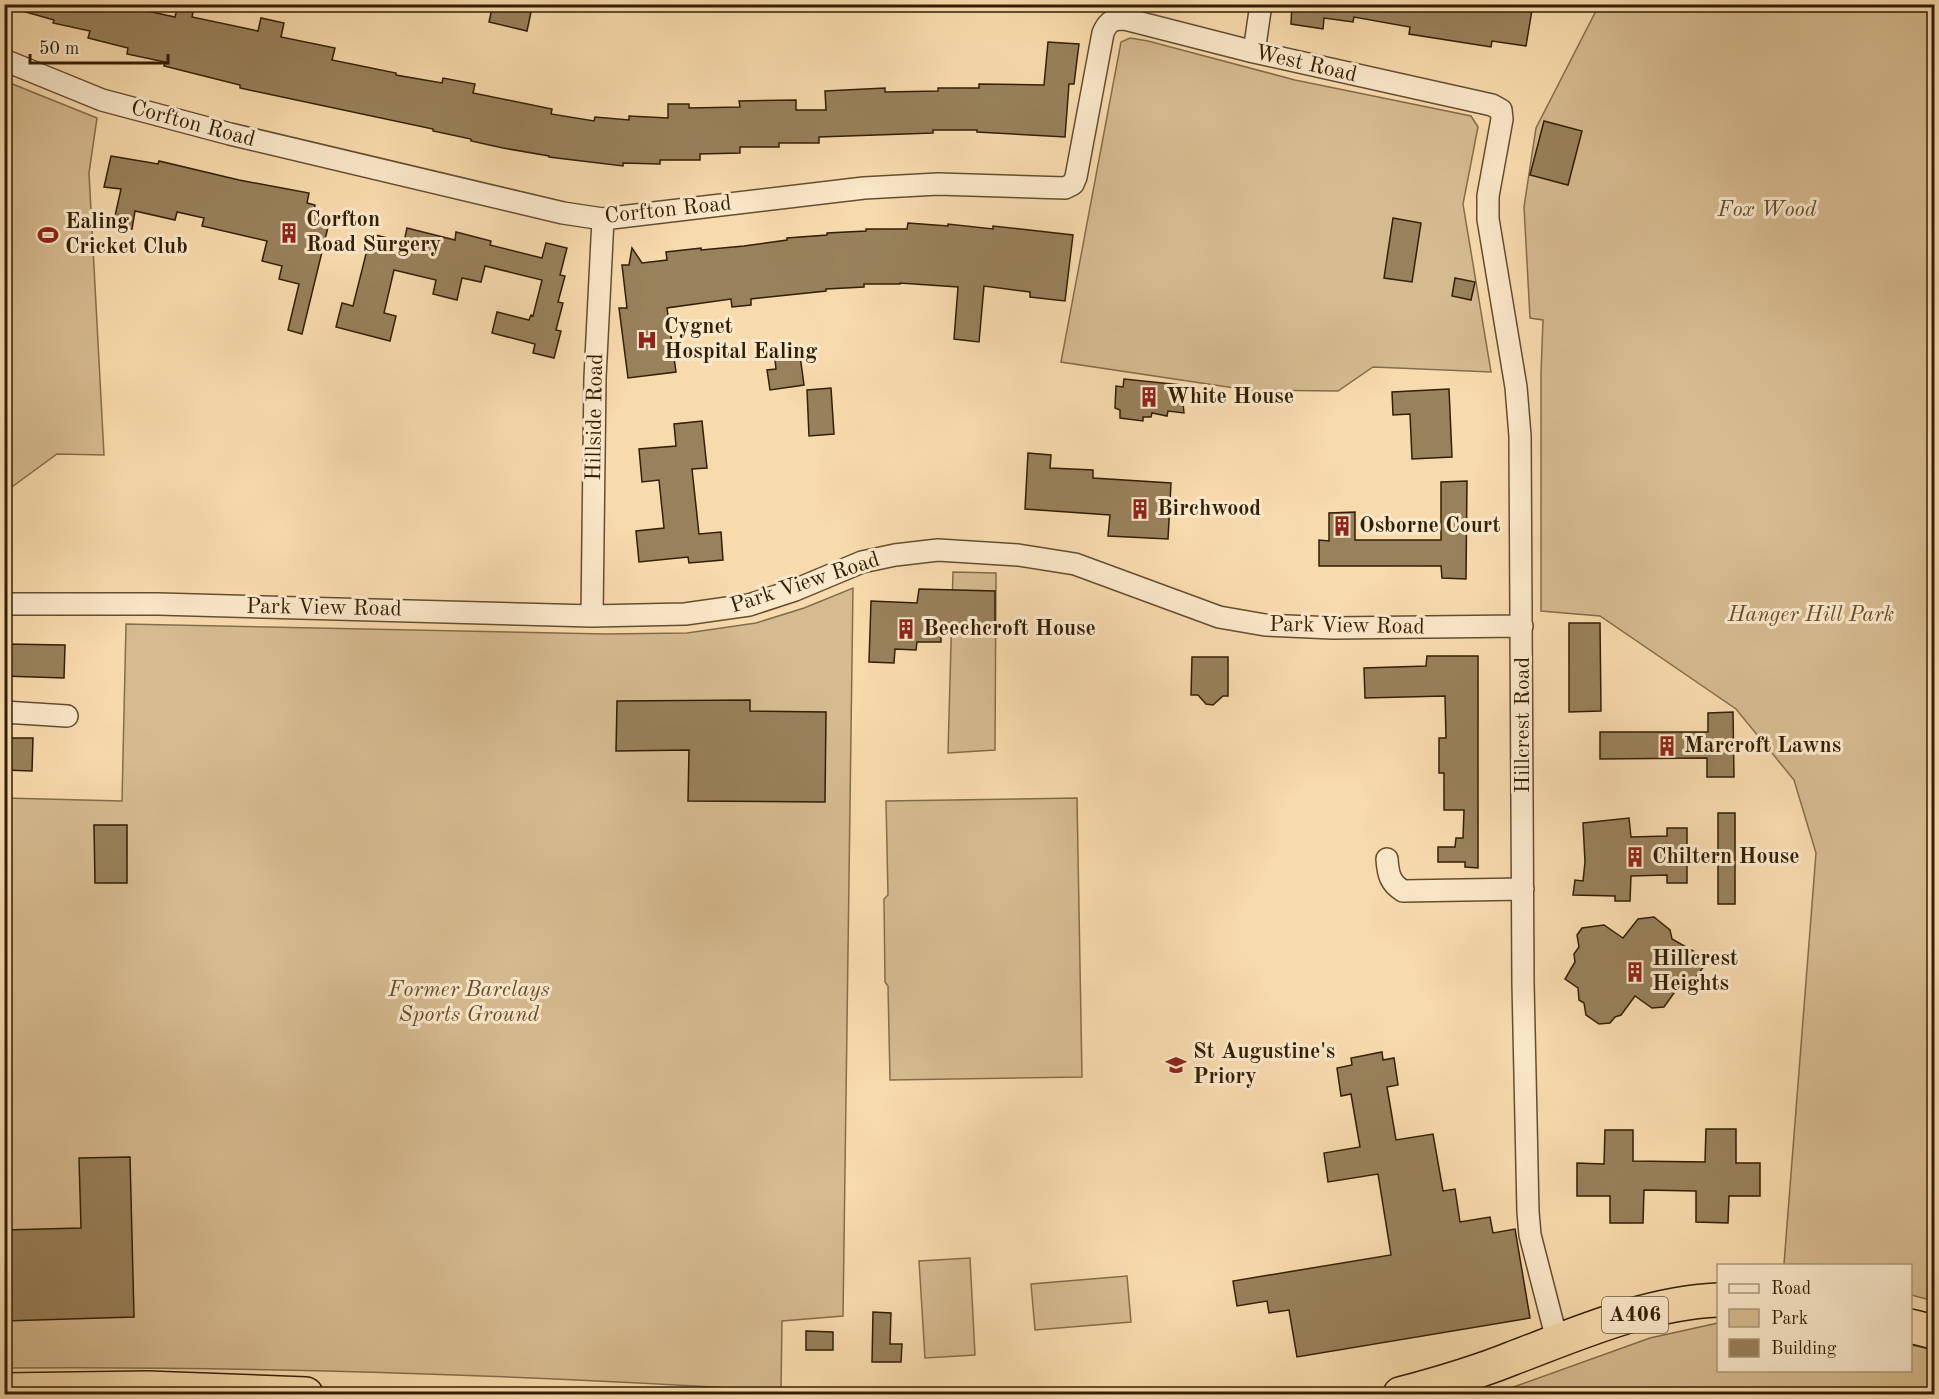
<svg xmlns="http://www.w3.org/2000/svg" width="1939" height="1399" font-family="'Old Standard TT',serif">
<rect width="100%" height="100%" fill="#f8dbad"/>
<filter id="stains"><feTurbulence type="fractalNoise" baseFrequency=".00333" numOctaves="4"/><feColorMatrix values="0 0 0 0 .2 0 0 0 0 .09 0 0 0 0 .02 0 0 0 .5 -.17"/></filter>
<radialGradient id="worn" r=".72"><stop offset=".6" stop-color="#630" stop-opacity="0"/><stop offset="1" stop-color="#630" stop-opacity=".3"/></radialGradient>
<path fill="#d6bb90" stroke="#846d4a" stroke-width="1.5" d="M1599,5h335v1296l-23,-6 -1,-29 -126,-2 32,-411 -22,-73 -58,-71 -136,-93 -59,-5v-238l2,-53 -13,-2 -6,-111 12,-79z
M1130,38l18,3 147,39 176,36 7,11 -15,77 28,168 -118,-5 -35,24 -90,-1 -187,-28 60,-320z
M5,81l92,37 -8,55 15,282 -47,-1 -48,35h-5z
M953,572l43,1 -1,177 -47,3z
M853,588l-10,728 -61,5 -1,70c-259,-16 -518,-25 -776,-23v-570l117,3 4,-177 480,10 81,-1 69,-10 48,-15z
M1077,798l5,279 -192,3 -2,-94 -3,-4 -1,-83 4,-4 -2,-94z
M970,1258l5,97 -50,3 -6,-97z
M1127,1276l4,46 -96,8 -4,-46z
M1718,1323v47h192l1,-25 23,5v44h-440l156,-56z"/>
<path fill="#99815b" stroke="#321f03" stroke-width="1.5" d="M15,4h100l60,13 2,-8 16,3 -1,5 66,14 3,-13 23,5 -3,14 54,11 -3,12 64,13v2l46,8 1,-5 32,6 -2,9 79,16 -1,5 43,7 1,-4 34,3v-4l39,2v-14h21v4l51,-1 -1,-6 57,-1v10h30l-1,-19 60,-3v4l53,-1v-3h41v-4l65,1 4,-43 31,2 -5,40h-5l-4,53 -88,-5v-2h-44v3l-114,4v6h-40v4h-39v6l-40,1v6h-40v4l-37,-1v3l-74,-9v-1l-46,-8 -32,-7v-2l-38,-8v-2l-193,-41v-3l-76,-19 1,-4 -38,-8 1,-6 -40,-10 2,-7 -37,-8 1,-3 -39,-11z
M493,4l38,8 -4,19 -38,-9z
M1292,4h182l26,5v-5h33l-7,42 -34,-5 -1,6 -82,-13 1,-7 -56,-10 -1,5 -29,-4 -1,11 -32,-5z
M1544,121l38,10 -14,54 -38,-10z
M111,156l47,8 1,-3 80,19 70,13 -2,10 8,2 -2,10 17,4 -28,115 -14,-4 11,-46 -20,-5 3,-13 -20,-5 5,-20 -65,-15 2,-8 -27,-6 -2,8 -40,-9 -3,18 -19,-4 8,-36 -17,-2z
M1393,218l28,5 -9,59 -28,-4z
M908,223l40,3v-2l45,5v-3l80,9 -8,66 -35,-4v-5l-46,-6 -5,56 -25,-3 4,-52 -58,-4v1h-36v3l-38,2v2l-75,8v6l-19,2 -1,-8 -64,9 9,64 -48,6 -9,-70h8l-5,-43h7l3,-17 10,15 25,-3 -1,-8 35,-4v2l43,-4 43,-6v-2l40,-3v-2l39,-2v-2h41z
M407,228l48,12 1,-8 35,9 -1,4 52,13 4,-15 21,5 -7,27 5,1 -7,26 5,1 -7,27 5,1 -7,27 -21,-5 2,-9 -43,-11 5,-21 32,8 2,-5 2,1 9,-36 -57,-14 -4,16 -19,-4 -5,22 -24,-6 3,-14 -42,-10 -10,43 12,3 -6,25 -54,-14 6,-24 11,3 18,-72 33,8z
M1455,278l20,4 -4,18 -19,-4z
M799,348l5,37 -34,5 -3,-20 9,-1 -2,-18z
M1124,379l57,6 3,28 -16,-2 -1,5 -15,-3 -1,4h-8v4l-23,-3v-8l-5,-2 1,-22 7,1z
M831,388l3,46 -25,2 -2,-46z
M1449,389l3,68 -40,2 -2,-45 -17,1 -1,-23z
M702,421l5,47 -15,1 7,65 22,-2 2,28 -34,3 -1,-6 -49,5 -3,-31 28,-3 -5,-48 -17,2 -3,-33 37,-3 -2,-22z
M1028,453l23,2 -1,13 43,2v8l78,5 -3,56 -60,-3 2,-21 -85,-6z
M1467,481l-1,98 -24,-1 -1,-12h-122v-26l10,1v-28l26,-1v28h86v-58z
M919,589l76,2v41l-12,-1v4h-42v7h-24l-1,8 -21,-1 -1,14 -25,-1 2,-61 46,2z
M1569,623h31l1,88 -32,1z
M4,644l61,1 -1,33 -60,-2z
M1427,656h51v212l-13,-1v-5h-27v-15h17l1,-9h7l1,-28h-20v-37h-5v-35h7l-1,-42 -80,2 -1,-30 62,-2z
M1192,657h36v39h-5l-10,9 -7,-1 -8,-9h-7z
M750,700v11l76,1 -1,90 -137,-1 1,-51 -73,1 1,-50z
M1733,712l1,65h-27v-19l-107,1v-27h108v-19z
M4,738h29l-1,33 -28,-1z
M1718,813h17v91h-17z
M1629,818l2,19 36,-1v-8h20v55h-20v-8l-36,1 -1,25h-15v-5l-42,-1 2,-15 8,1 2,-19 -2,-39z
M94,825h33v58h-32z
M1654,917l16,13 2,9 30,17 2,10 -13,18 -12,2 -15,21 -12,1 -17,-12 -14,19 -6,2 -5,6 -11,1 -13,-9 -2,-12 -5,-3 -1,-12 -13,-9 10,-17 -1,-8 5,-7 -2,-12 5,-7 22,-3 19,13 15,-19z
M1382,1052l1,8 11,-2 4,27 -11,2 9,53 37,-6 10,57 12,-2 5,33 30,-5 3,16 22,-4 15,89 -233,39 -8,-47 -20,3 -2,-12 -30,5 -4,-25 158,-26 -13,-81 -50,8 -4,-29 36,-6 -9,-53 -10,2 -4,-28 15,-3 -1,-7z
M1706,1129h30v34h24v33h-31l-1,27 -32,-1v-31l-52,-1 -1,33h-33v-27h-33v-33l27,1 1,-34h28v31l72,1z
M130,1157l4,160 -130,4v-91l77,-2 -2,-70z
M873,1312l18,1 -1,31h12l-1,18h-29z
M806,1331l27,1v18h-27z"/>
<g fill="none" stroke-linecap="round" stroke-linejoin="round">
<g stroke="#644e2e" stroke-width="24">
<path id="street" d="M1254,52l7,-48
M4,60l98,40 128,34 333,79 40,6 261,-31 74,-4 127,4 8,-4 3,-7 27,-144c5,-12 10,-14 22,-14l129,33 238,53 9,5 1,9 -14,77v23l28,168 4,49 3,547 5,229 2,23 27,105
M4,604h155l433,12 93,-2 64,-9 46,-15 67,-28 33,-7 43,-5 80,5 57,9 144,53 46,8 68,3 189,-2
M592,616l3,-238 8,-159
M4,712l63,4
M1387,859c1,15 3,24 16,32l120,-2"/>
</g>
<g stroke="#321f03" stroke-width="36">
<path id="highway" d="M1910,1326l24,6
M4,1390l143,-2 159,6
M1400,1394c38,-10 76,-21 113,-36 66,-25 134,-55 205,-58"/>
</g>
<use href="#street" stroke="#fae8ca" stroke-width="21"/>
<use href="#highway" stroke="#f8dbad" stroke-width="33"/>
</g>
<defs>
<g id="building-bare" transform="scale(1.62)"><path d="M-4-6H4V6H1V3H-1V6H-4ZM-2.5-4.3h1.7v1.8h-1.7ZM.8-4.3h1.7v1.8H.8ZM-2.5-1h1.7V.8h-1.7ZM.8-1h1.7V.8H.8Z" fill="#8f2418" stroke="#fae8ca" stroke-width="2.5" paint-order="stroke"/></g>
<g id="stadium-bare" transform="scale(1.62)"><path d="M0-5a6.5 5 0 1 0 0 10a6.5 5 0 1 0 0-10ZM-3.5-1.8h7v3.6h-7Z" fill="#8f2418" stroke="#fae8ca" stroke-width="2.5" paint-order="stroke"/></g>
<g id="hospital-bare" transform="scale(1.62)"><path d="M-5-5h3v3.5h4V-5h3V5h-3V1.5h-4V5h-3Z" fill="#8f2418" stroke="#fae8ca" stroke-width="2.5" paint-order="stroke"/></g>
<g id="school-bare" transform="scale(1.62)"><path d="M0-5L7-2L0 1L-7-2ZM-4 1L0 2.5L4 1V4Q0 6-4 4Z" fill="#8f2418" stroke="#fae8ca" stroke-width="2.5" paint-order="stroke"/></g>
</defs>
<g fill-rule="evenodd">
<use href="#building-bare" x="289" y="233"/>
<use href="#stadium-bare" x="48" y="235"/>
<use href="#hospital-bare" x="647" y="340"/>
<use href="#building-bare" x="1149" y="397"/>
<use href="#building-bare" x="1140" y="509"/>
<use href="#building-bare" x="1342" y="526"/>
<use href="#building-bare" x="906" y="629"/>
<use href="#building-bare" x="1667" y="746"/>
<use href="#building-bare" x="1635" y="857"/>
<use href="#building-bare" x="1635" y="972"/>
<use href="#school-bare" x="1176" y="1065"/>
</g>
<g text-anchor="middle" dominant-baseline="central" stroke-width="6" stroke-linejoin="round" paint-order="stroke">
<rect fill="#fae8ca" stroke="#6e5b3f" stroke-width="1.5" x="1602" y="1297" width="66" height="36" rx="4.5"/>
<g font-size="21" font-weight="bold" fill="#321f03">
<text x="1635" y="1315">A406</text>
</g>
<g font-size="22" fill="#321f03" stroke="#fae8ca">
<text transform="translate(1306 64) rotate(13)">West Road</text>
<text transform="translate(193 124) rotate(15)">Corfton Road</text>
<text transform="translate(668 210) rotate(-6)">Corfton Road</text>
<text transform="translate(595 417) rotate(-89)">Hillside Road</text>
<text transform="translate(805 583) rotate(-18)">Park View Road</text>
<text transform="translate(324 608) rotate(1)">Park View Road</text>
<text transform="translate(1347 626) rotate(1)">Park View Road</text>
<text transform="translate(1523 725) rotate(-90)">Hillcrest Road</text>
</g>
<g font-size="22" font-style="italic" fill="#634e2d" stroke="#fae8ca">
<text x="1767" y="210">Fox Wood</text>
<text x="1811" y="615">Hanger Hill Park</text>
<text x="469" y="990">Former Barclays<tspan x="469" dy="25">Sports Ground</tspan></text>
</g>
<g font-size="22" font-weight="bold" fill="#321f03" stroke="#fae8ca" text-anchor="start">
<text x="306" y="220">Corfton<tspan x="306" dy="25">Road Surgery</tspan></text>
<text x="65" y="222">Ealing<tspan x="65" dy="25">Cricket Club</tspan></text>
<text x="664" y="327">Cygnet<tspan x="664" dy="25">Hospital Ealing</tspan></text>
<text x="1166" y="397">White House</text>
<text x="1157" y="509">Birchwood</text>
<text x="1359" y="526">Osborne Court</text>
<text x="923" y="629">Beechcroft House</text>
<text x="1684" y="746">Marcroft Lawns</text>
<text x="1652" y="857">Chiltern House</text>
<text x="1652" y="959">Hillcrest<tspan x="1652" dy="25">Heights</tspan></text>
<text x="1193" y="1052">St Augustine's<tspan x="1193" dy="25">Priory</tspan></text>
</g>
</g>
<rect width="1939" height="1399" fill="none" stroke="#f8dbad" stroke-width="24"/>
<rect x="6" y="6" width="1927" height="1387" fill="none" stroke="#321f03" stroke-width="3"/>
<rect x="12" y="12" width="1915" height="1375" fill="none" stroke="#321f03" stroke-width="1.5"/>
<rect x="1717" y="1264" width="195" height="108" fill="#fae8ca" stroke="#aa987a" stroke-width="1.5"/>
<rect x="1729" y="1284" width="30" height="9" fill="#fae8ca" stroke="#aa987a" stroke-width="1.5"/>
<text x="1771" y="1294" font-size="18" fill="#321f03">Road</text>
<rect x="1729" y="1309" width="30" height="18" fill="#d6bb90" stroke="#aa987a" stroke-width="1.5"/>
<text x="1771" y="1324" font-size="18" fill="#321f03">Park</text>
<rect x="1729" y="1339" width="30" height="18" fill="#99815b" stroke="#aa987a" stroke-width="1.5"/>
<text x="1771" y="1354" font-size="18" fill="#321f03">Building</text>
<path d="M30 54v9h138v-9" fill="none" stroke="#321f03" stroke-width="3"/>
<text x="39" y="54" font-size="18" fill="#321f03" stroke="#fae8ca" stroke-width="4.5" paint-order="stroke">50 m</text>
<rect width="100%" height="100%" filter="url(#stains)"/>
<rect width="100%" height="100%" fill="url(#worn)"/>
</svg>
